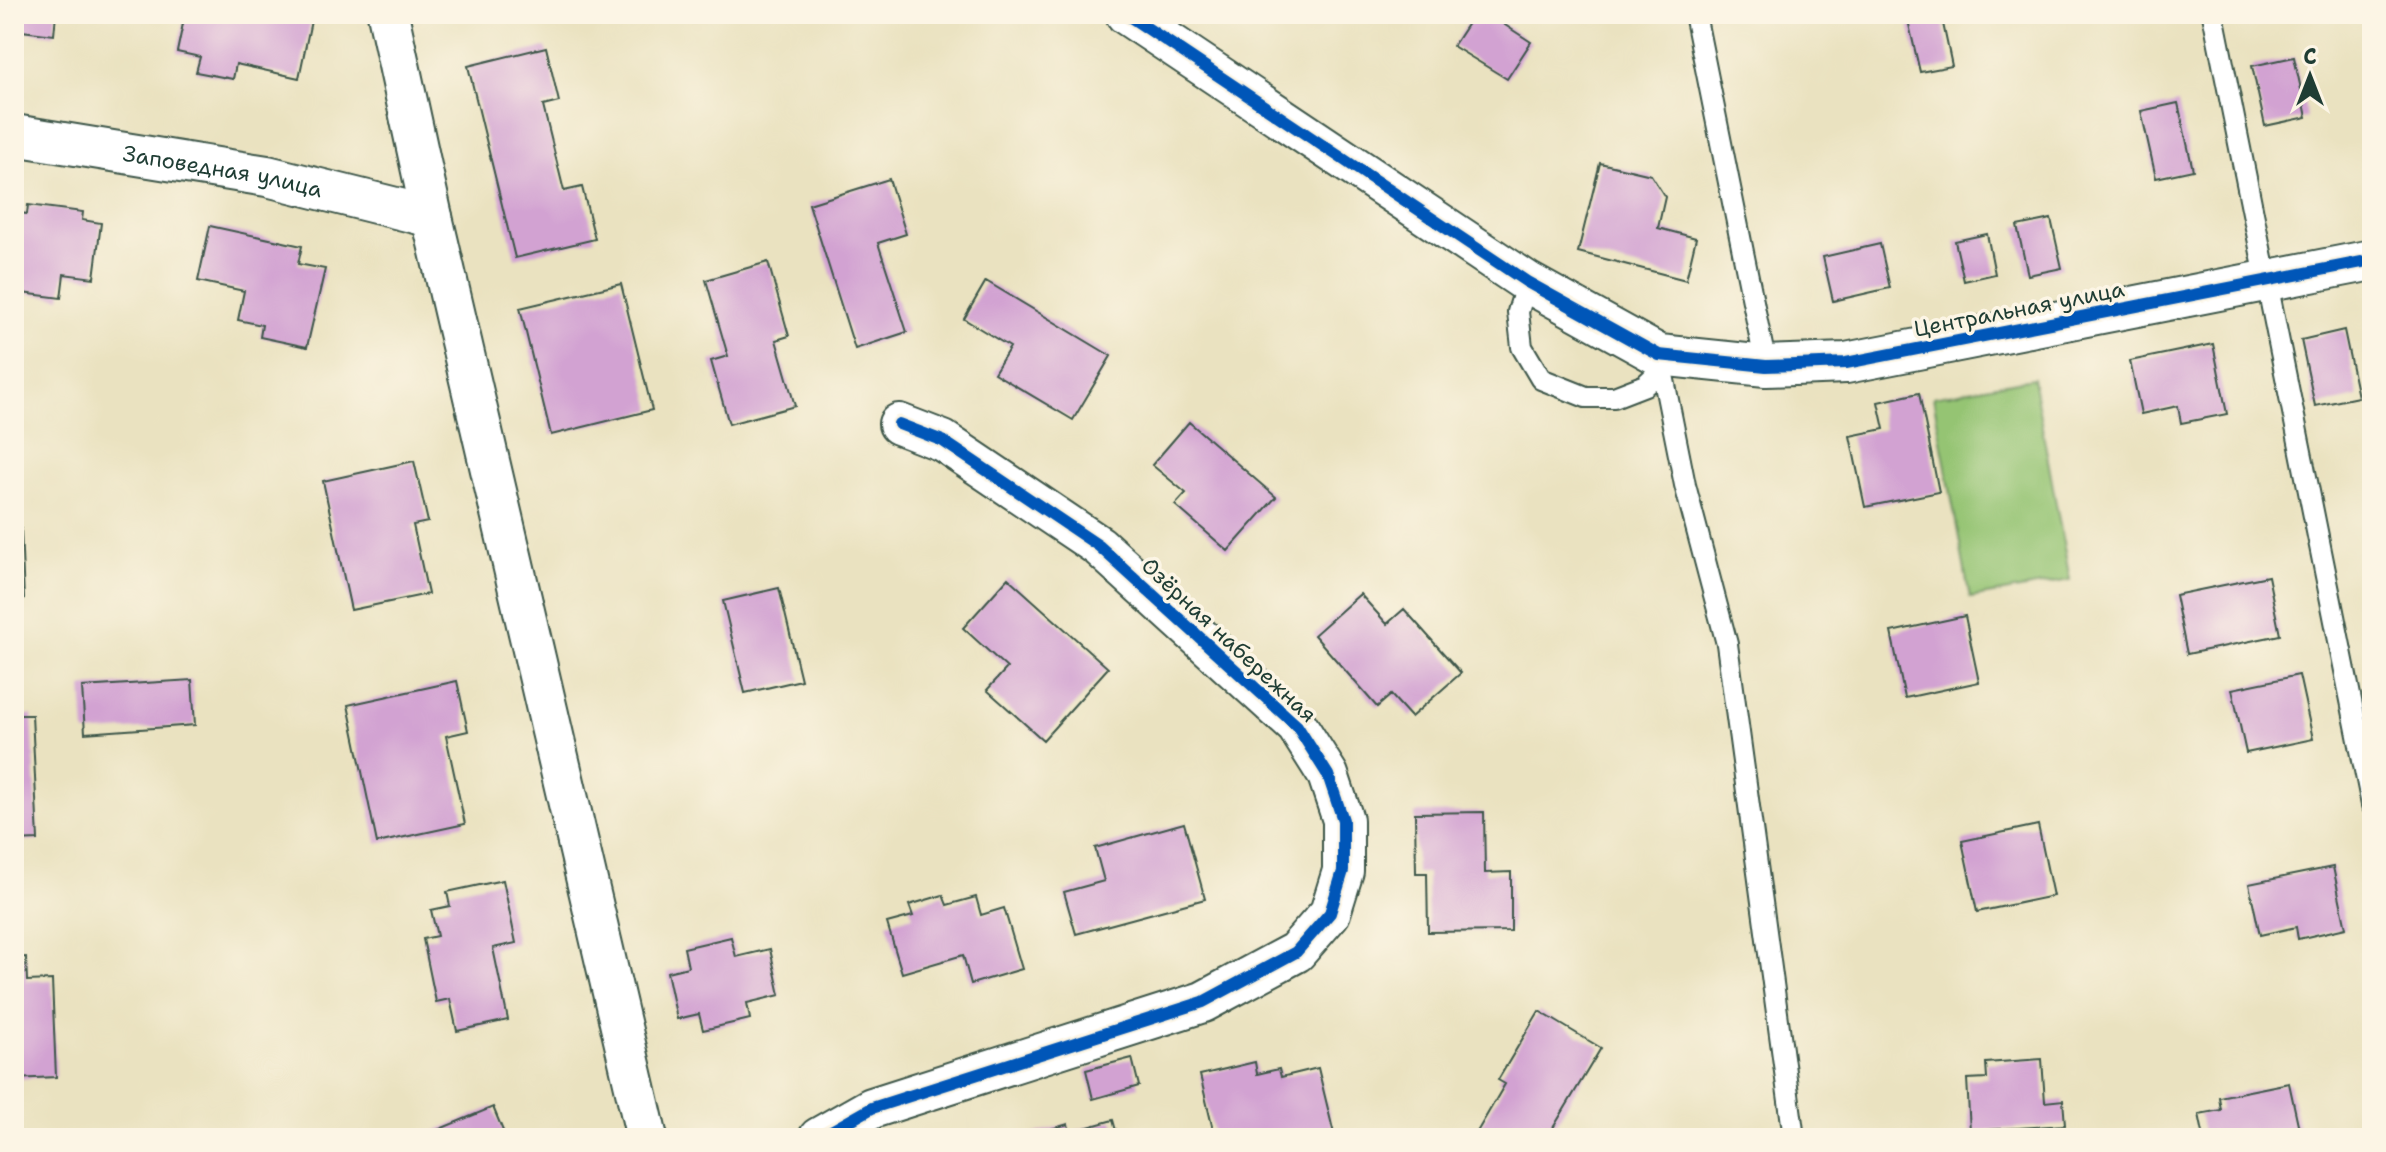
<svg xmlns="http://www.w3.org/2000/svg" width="2386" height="1152" font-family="'Shantell Sans',sans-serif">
<rect width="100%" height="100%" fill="#fcf5e5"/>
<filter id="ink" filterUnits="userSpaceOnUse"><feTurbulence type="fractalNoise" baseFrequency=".0125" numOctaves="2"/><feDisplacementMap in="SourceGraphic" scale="16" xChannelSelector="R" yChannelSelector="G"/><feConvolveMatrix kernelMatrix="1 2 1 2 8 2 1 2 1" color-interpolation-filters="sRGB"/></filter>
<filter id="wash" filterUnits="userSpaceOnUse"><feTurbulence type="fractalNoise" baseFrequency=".006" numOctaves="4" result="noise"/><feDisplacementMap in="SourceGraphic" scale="32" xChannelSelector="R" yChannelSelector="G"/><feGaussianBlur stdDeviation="1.8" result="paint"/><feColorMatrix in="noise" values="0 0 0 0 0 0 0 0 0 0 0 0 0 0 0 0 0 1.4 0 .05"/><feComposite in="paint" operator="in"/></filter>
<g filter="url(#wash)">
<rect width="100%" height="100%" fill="#eae2c0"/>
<path fill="#95c473" stroke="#5a8054" stroke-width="2" d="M2033,378l37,202 -100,18 -37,-201z"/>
<g id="blocks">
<path fill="#d2a2d2" d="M14,14h42l-2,21 -40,-5z
M185,14l127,2 -13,62 -63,-14 -3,15 -37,-7 4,-15 -23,-5z
M1474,14h14l43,28 -24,37 -54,-33z
M1915,14h26l11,52 -32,6 -13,-56z
M546,47l13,55 -16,4 21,85 18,-4 13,52 -80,19 -47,-192z
M2294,57l13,60 -42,9 -13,-60z
M2178,103l15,67 -37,8 -15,-67z
M1600,163l51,12 14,22 -7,31 38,10 -10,42 -108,-28z
M889,179l17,55 -28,9 29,89 -52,17 -46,-145z
M28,205l55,7 -1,8 19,3 -7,55 -30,-4 -3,24 -47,-6v-80l13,2z
M2051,219l11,49 -34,7 -11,-49z
M210,226l92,20 -4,18 27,5 -18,78 -47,-10 2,-12 -24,-5 6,-29 -46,-10z
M1987,234l8,40 -31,7 -9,-40z
M1880,244l10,44 -57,13 -10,-44z
M768,262l21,74 -13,4 19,66 -66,18 -18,-63 17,-5 -22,-76z
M986,281l125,75 -38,64 -79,-47 16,-26 -46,-28z
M621,284l31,126 -101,25 -31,-127z
M2344,330l14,67 -43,9 -14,-66z
M2213,344l14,70 -46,9 -3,-17 -37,8 -11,-53z
M1919,393l20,99 -74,15 -15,-71 34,-7 -6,-27z
M1189,422l87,75 -48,54 -53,-46 11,-12 -34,-28z
M414,461l14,61 -15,3 15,69 -77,16 -28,-129z
M14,529h7l3,70h-10z
M2268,576l12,59 -93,19 -12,-59z
M1008,578l100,90 -65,72 -56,-50 20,-22 -44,-40z
M779,588l22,92 -56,13 -22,-92z
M1360,594l27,30 17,-15 57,64 -50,44 -20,-22 -14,12 -63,-72z
M1965,616l14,66 -74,16 -14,-66z
M2299,675l14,64 -67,14 -14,-64z
M192,680l3,45 -110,8 -3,-46z
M457,681l11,50 -22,5 19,88 -88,19 -29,-138z
M14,715h18l6,125 -24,1z
M1484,812l1,61 26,-1v59l-83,1 -1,-59h-11l-1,-60z
M1184,823l21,76 -129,35 -12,-42 40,-11 -9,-33z
M2038,825l15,71 -76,16 -15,-71z
M2333,867l13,61 -48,11 -2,-12 -36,8 -11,-51z
M503,880l13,63 -23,5 15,72 -51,11 -7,-32 -14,3 -13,-63 14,-3 -6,-26 19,-4 -3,-14z
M943,895l4,10 29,-8 5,18 23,-7 18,61 -51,15 -8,-29 -61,18 -15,-50 26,-7 -4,-11z
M731,937l5,20 34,-8 10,46 -33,8 3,16 -47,11 -4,-16 -22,5 -10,-47 21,-5 -4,-19z
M26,957l1,24 25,-1 4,97 -42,2v-121z
M1539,1011l62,37 -48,80 6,4 -4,6h-79l-2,-1 31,-53 -7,-4z
M1132,1058l7,28 -46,13 -7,-29z
M2042,1059l3,43 18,-2 2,25 -95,6 -3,-52 20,-1 -1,-15z
M1255,1062l2,12 22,-5 2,8 37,-9 17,70h-120l-15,-63z
M2289,1083l12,55h-97l-5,-24 22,-4 -2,-13z
M493,1107l13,31h-88z
M1113,1120l5,18h-98l48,-14 2,8z"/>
</g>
</g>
<g filter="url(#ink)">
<use href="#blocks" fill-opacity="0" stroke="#3d5649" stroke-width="2"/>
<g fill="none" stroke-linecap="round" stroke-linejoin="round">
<g stroke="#3d5649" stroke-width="24">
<path id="lane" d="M1695,14l71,352
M2213,14l159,791
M1527,282l-9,30 4,35 19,32 45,18h28l31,-12 17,-16
M1659,355l26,130 42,159 67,494"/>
</g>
<g stroke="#3d5649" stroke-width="44">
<g id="street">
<path d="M388,14l44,203 215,921"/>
<path d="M1126,14l401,268 132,73 107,11 80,-3 526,-103"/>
<path id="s1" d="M14,135l253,41 165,41"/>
<path d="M819,1138l53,-30 331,-106 93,-50 34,-39 13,-42v-51l-15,-45 -31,-49 -198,-180 -156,-105 -44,-17"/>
</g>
</g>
<use href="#lane" stroke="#fff" stroke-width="20"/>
<use href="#street" stroke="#fff" stroke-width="40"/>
<g stroke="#fcf5e5" stroke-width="17">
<path id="cycleway" d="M1126,14l401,268 132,73 107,11 80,-3 526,-103
M819,1138l53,-30 331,-106 93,-50 34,-39 13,-42v-51l-15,-45 -31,-49 -198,-180 -156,-105 -44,-17"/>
</g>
<use href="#cycleway" stroke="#0057b8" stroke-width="12"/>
</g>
</g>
<g text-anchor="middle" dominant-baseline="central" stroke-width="7" stroke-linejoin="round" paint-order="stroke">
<g font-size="22" fill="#1f3d34" stroke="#fcf5e5">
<text stroke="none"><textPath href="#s1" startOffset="212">Заповедная улица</textPath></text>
<text transform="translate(2019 309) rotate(-11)">Центральная улица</text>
<text transform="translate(1229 640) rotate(43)">Озёрная набережная</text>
</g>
</g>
<rect width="2386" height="1152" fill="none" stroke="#fcf5e5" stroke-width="48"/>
<g transform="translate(2310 76)" stroke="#fcf5e5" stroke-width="6" paint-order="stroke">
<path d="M0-6L14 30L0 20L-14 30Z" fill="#1f3d34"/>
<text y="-12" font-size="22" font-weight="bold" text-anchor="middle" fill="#1f3d34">С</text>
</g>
</svg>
